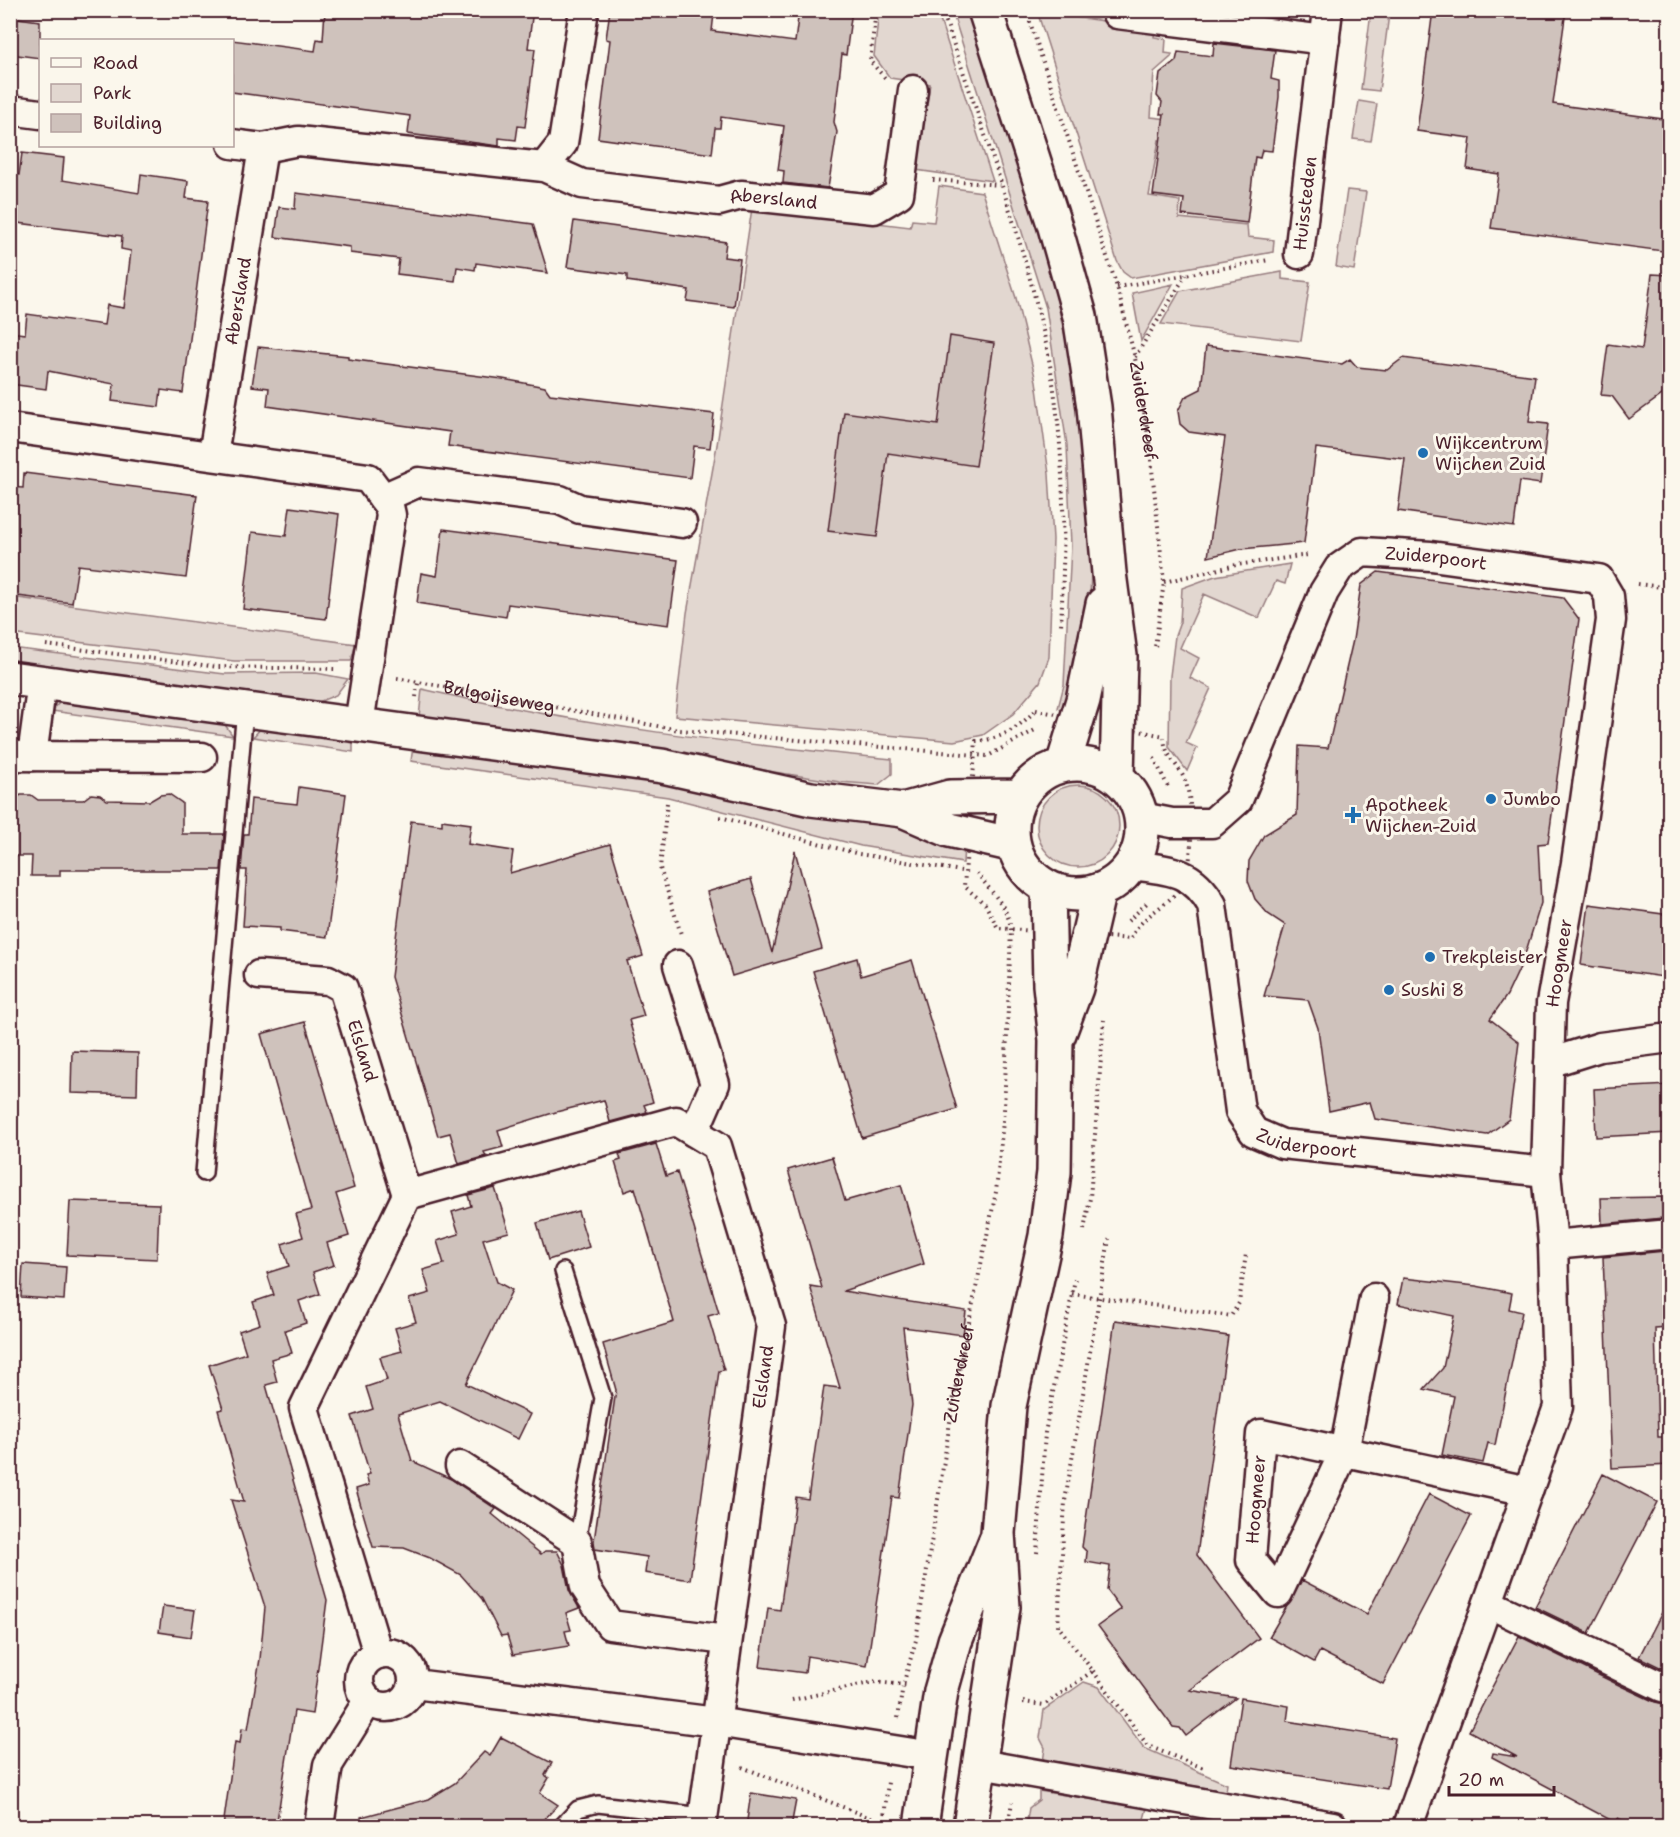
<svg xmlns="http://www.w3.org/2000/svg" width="1680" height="1837" font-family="'Shantell Sans',sans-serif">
<rect width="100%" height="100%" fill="#fbf7ec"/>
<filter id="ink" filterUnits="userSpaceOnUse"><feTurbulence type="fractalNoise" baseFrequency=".0167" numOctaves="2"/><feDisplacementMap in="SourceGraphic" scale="12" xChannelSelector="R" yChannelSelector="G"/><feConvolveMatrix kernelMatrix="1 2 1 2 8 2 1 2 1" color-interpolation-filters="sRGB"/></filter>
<g filter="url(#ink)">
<path fill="#e2d7d0" stroke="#967b7e" stroke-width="1.5" d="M879,11h58l56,170 -77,-11 14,-86 -40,-6 -16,-22z
M952,11h15l10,28 68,209 29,127 12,118 5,74 -1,35 -20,111 -12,-5 6,-23 7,-139 -4,-101 -21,-137z
M1037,11h39l-1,6 80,11 -1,9 12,2 -1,14 7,1 -1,3 -17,15 -3,45 62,7 -3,26 -51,-10 -10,56 31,5 -1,17 68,7 1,12 26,3 -1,12 -142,26 -8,-6 -6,-11z
M1371,12l18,2 -10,77 -18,-2z
M1359,101l18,3 -6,37 -18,-2z
M939,186l43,6 34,106 20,83 13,93 4,65 -4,118 -9,25 -27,32 -30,21 -29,6 -279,-25 12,-103 30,-168 35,-237 158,19 2,-7 22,2z
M1347,190l19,2 -12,78 -18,-3z
M1282,272v7l28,3 -9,59 -140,-17 19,-33z
M1173,284l-32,57 -9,-48z
M1290,564l-5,20 -9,-3 -17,37 -55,-24 -24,54 19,10 -9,20 21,10 -25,55 11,5 -10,23 -18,-24 1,-71 5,-40 5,-14 2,-34 33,-12z
M11,597l345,47 -5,17h-117l-223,-27z
M11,648l214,26 91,-1 32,6 -12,16 -20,8 -305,-42z
M422,689c156,36 312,55 470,70v15l-14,11 -38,-3 -66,-10 -114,-23 -241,-32z
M73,701l150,21 10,14 -181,-25 7,-8z
M262,727l85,11 6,3v11l-100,-15z
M413,747l251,34 50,10 64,18 95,13 91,21 -1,20 -102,-17 -193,-49 -257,-36z
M1037 826a41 41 0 1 1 82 0a41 41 0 1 1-82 0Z
M1084,1682l15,5 45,61 83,36 -1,7 -183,-29 2,-14 -5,-10 4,-28z
M1039,1791l108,17 -3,11 -10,7h-108l3,-18 10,-8z"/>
<path fill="#cfc2bc" stroke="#4a1f2b" stroke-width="1.5" d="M325,10h208l-5,38 7,1 -10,78 -7,-1 -2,14 -17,-2v8l-22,-3 -69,-9 2,-18 -178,-24v-52l83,11 2,-12 6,1z
M610,10h80l24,4 -2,17 83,11 4,-32h53l-6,45 -4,-1 -8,68 3,10 -9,56 -45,-5 1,-12 -6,-1 6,-44 -63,-9 -1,11h-5l-3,26 -114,-16 12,-98 -4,-1z
M1222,10h59l-1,8z
M1433,10h133l-13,94 117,16v132l-179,-24 8,-54 -32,-5 4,-31 -54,-7z
M10,17l30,4v37l-30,-4z
M1214,43l61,7 -4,29 8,2v16l-7,54 -10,-1 -2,8 -5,-1 -8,66 -65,-8 2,-16 -31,-4 11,-81h-4l2,-12 -5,-6 3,-22 16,-13 2,-9 35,4z
M22,153l42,5 -2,22 77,13 2,-19 47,7 -2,17 22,3 -25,192 -22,-3 -2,17 -47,-6 2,-17 -66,-13 -2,18 -36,-5v-52l15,2 2,-20 77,11 3,-20 17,3 7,-57 -10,-2 1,-13 -112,-14v-48l9,1z
M296,193l237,31 15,49 -72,-10 -1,7 -18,-3 -2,14 -58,-7 2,-15 -49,-6v-6l-75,-10 4,-30 16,2z
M574,221l152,21 -2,15 16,2 -6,48 -47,-6 2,-11 -62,-9v-6l-60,-8z
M1652,274l18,1v114l-41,30 -17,-23 -11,-1 7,-51 34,5z
M950,336l44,7 -18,123 -88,-13 -11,84 -49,-6 16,-119 94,13z
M1206,346l136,18 8,-5 7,8 30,3 16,-12 132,18 -6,46 19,2 -8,60 -20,-3 -6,46 -116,-16 7,-52 -89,-11 -12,95 -63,6 -33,8 17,-120 -36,-5 -9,-8 -2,-13 7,-14 16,-8z
M258,347l90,9v3l155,20 42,8 5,7 164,20 -4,34 -16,-2 -4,32 -242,-32 2,-14 -183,-26 2,-18 -17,-2z
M24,473l173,22 -11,83 -108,-13 -6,38 -62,-8v-108l13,1z
M290,507l49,7 -13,105 -83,-10 9,-77 34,4z
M443,529l235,31 -9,65 -161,-21 -2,13 -89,-14 4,-30 16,3z
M1378,572l185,26 16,21 -31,224 -10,1 3,59 -18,58 -16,34 -17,24 29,23 -10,77 -22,16 -112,-16 -5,-17 -41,9 -11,-83 -10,-28 -44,-4 21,-71 -17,-11 -13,-15 -7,-18 1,-20 15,-26 33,-20 2,-69 29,2 25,-108 8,-55z
M299,787l47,7 -19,143 -47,-6v-3l-37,-2 4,-56h-6l3,-36h4l3,-35 46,5z
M91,794l9,1 7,5 43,1 10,-6 9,-1 13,9v31h42l-3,36h-161v6h-29l1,-20h-22v-55l11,-6h10l7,5h45z
M442,820l29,4 -3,20 45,7 -3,22 100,-29 33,112 -16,5 17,55 -15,4 24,82 -9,3 3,7 -37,10 -6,-22 -48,12 -58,18 5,17 -19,5 2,4 -27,8 -9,-31 -12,3 -47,-159 20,-156 31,4z
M795,851l27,98 -90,27 -25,-84 44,-13 21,74z
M1589,904l81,11v63l-89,-13z
M857,958l4,18 51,-16 45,149 -95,29 -49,-167z
M305,1022l49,166 -18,6 13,42 -22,7 7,22 -21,7 7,22 -21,7 7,22 -21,7 7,23 -21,6 6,23 -11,3 61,215 -15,114 -18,-3 -18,116h-53l12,-85 5,1 2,-15 6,1 12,-70 5,-52 -34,-107 13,2 -26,-92 5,-1 -14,-44 37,-12 -7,-22 21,-7 -7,-22 21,-7 -7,-22 22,-7 -7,-22 21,-7 -7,-23 15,-4 -50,-176z
M72,1051l66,2 -1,42 -66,-2z
M1670,1085v48l-74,4 -2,-48z
M656,1144l10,32 11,-4 9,29 33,112 -11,3 16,54 -5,1 -29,209 -45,-7 2,-16 -52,-8 -1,-8 22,-151 -13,-46 71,-22 -39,-134 -11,4 -9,-30 6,-2 -2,-6z
M832,1157l13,44 56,-16 23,79 -81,27 123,20 -3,24 -60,-8 9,78 -13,93 -7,-1 -25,169 -60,-10 -2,17 -45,-6 8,-59 12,2 16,-113 12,2 16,-113 16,2 -30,-102 12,2 -34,-118z
M495,1188l14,44 -26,7 14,43 15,8 -46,94 64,30 -12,25 -78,-38 -42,13 14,47 39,18 45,30 -4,5 49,40 4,-3h12l7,14 5,25 10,18 -13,5 5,17 -6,1 4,15 -56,9 -6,-20 -6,1 -19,-37 -21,-24 -31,-17 -26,-10 -31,-1 -17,-58 13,-4 -3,-10 4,-1 -18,-58 21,-7 -7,-22 21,-7 -7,-23 22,-6 -7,-23 21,-6 -7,-23 21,-6 -7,-23 21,-6 -7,-23 22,-7 -7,-22 19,-6 -3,-11z
M1662,1197l1,21 -61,6 -1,-26z
M70,1201l89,3 -2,55 -90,-4z
M578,1211l11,36 -41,13 -11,-37z
M1665,1251l3,76 -13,1 3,109h12v28l-58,3 -9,-211z
M23,1264l43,3 -2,33 -43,-3z
M1403,1278l73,8 36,7 -3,16 13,3 -27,133 -7,-2 -5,20 -41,-8 12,-59 -30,-7 19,-21 11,-52 -56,-12z
M1115,1320l113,16 -31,219 62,83 -69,52 46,8 -50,38 -6,-8 -7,-1 -75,-101 23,-17 -14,-19 3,-24 -24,-4 1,-10 -5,-5z
M1603,1474l54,28 -68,131 -54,-26z
M1429,1494l42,22 -88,168 -63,-33 -6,11 -45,-25 33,-57 65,34z
M1670,1597v75l-31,-15z
M163,1606l32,4 -4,27 -32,-5z
M1519,1636l104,51 32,15 15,3v122h-35l-17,-9 -2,5 -124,-66 1,-4 24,4 -48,-26z
M1241,1698l48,8 -2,15 108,17 -8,51 -156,-24z
M501,1737l51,26 -7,12 4,3 -9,15 18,12 -21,22h-175l-1,-10 68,-18 26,-16 29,-31 6,4z
M751,1793l45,7 -5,27h-45z"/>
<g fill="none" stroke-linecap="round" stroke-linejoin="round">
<g stroke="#4a1f2b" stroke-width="20">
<path id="lane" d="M204,1173l41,-464
M563,1271l40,127 -26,144
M562,1826l16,-17 20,-5 105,12"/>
</g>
<g stroke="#4a1f2b" stroke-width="33">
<g id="street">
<path d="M1117,10v4l208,26"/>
<path d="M10,110l30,4"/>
<path id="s4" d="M263,148l35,-7 246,26 38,17 137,17 22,-6 133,14 25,-15 14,-104"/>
<path d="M544,167l19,-24 21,-133"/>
<path id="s5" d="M1299,254l29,-244"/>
<path d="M10,428l358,50 15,20 36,-16 141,18 20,9 102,14"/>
<path id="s6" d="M213,455l50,-307 -31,-4"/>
<path d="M359,724l32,-209 -2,-9 -6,-8"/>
<path d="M10,756l192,1"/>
<path d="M32,756l10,-74"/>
<path id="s7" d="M1141,817l31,6h40l26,-23 86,-208 15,-24 23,-16 69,4 168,23 10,17 2,24 -35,243 -25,140 -5,169 7,73 5,162 -150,419"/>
<path id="s8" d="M1130,865c37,5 62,4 82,40l28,206 14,21 28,12 264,28"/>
<path d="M678,965l37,119 -21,48"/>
<path id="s9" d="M259,975l69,5 15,8 64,207"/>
<path d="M1549,1063l51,-16 70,-9"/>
<path d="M1553,1245l117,-11"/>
<path id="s10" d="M1374,1298l-30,154 -66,141 -27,-33 10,-126 267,57"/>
<path d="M460,1466l117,76 8,45 25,38 116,15"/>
<path d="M1488,1603l174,84 8,2"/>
<circle cx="386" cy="1680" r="27"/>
<path d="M378,1654l-74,-246 103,-213 269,-74 41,25 54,180 -69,500"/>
<path d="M414,1684l302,38 216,34"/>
<path d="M980,1764l353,62"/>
<path d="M319,1826l9,-61 40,-64"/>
</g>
</g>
<g stroke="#4a1f2b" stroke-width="38">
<path id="secondary" d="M985,10l70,217 25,89 14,91 15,166 11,83 -3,121
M10,678l652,88 149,33 92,11 46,20 65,15
M1012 829a65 65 0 1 1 130 0a65 65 0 1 1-130 0Z
M1063,765l20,-65 20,-96
M903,810l47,-13 70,-1
M1058,1036l18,-48 23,-98
M921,1826l20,-135 14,-50 41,-101
M970,1826l33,-219 -5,-74 11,-127 37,-170 8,-64 2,-132 -6,-55 -2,-98"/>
</g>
<g stroke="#4a1f2b" stroke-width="4" stroke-dasharray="1.5 4.5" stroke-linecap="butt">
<path d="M876,10l-6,51 15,17"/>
<path d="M942,10c34,101 72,201 97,304 26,101 27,208 22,312"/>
<path id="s1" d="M1026,10l91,277 18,71 14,83 15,141 -9,65"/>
<path d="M933,180l68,5"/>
<path d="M1117,287l152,-27"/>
<path d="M1135,357l51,-82"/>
<path d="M1164,582l72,-17 72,-10"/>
<path d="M1638,584l32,4"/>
<path d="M46,645l172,22 119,2"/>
<path id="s2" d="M397,678l282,52 309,26 49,-27"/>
<path d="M416,697l2,-14"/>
<path d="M1036,710l128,26c0,18 11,25 19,40 11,19 10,81 3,101 -10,28 -45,35 -55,62l-133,-11 -13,-24 -21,-18 12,-145c25,-1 43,-14 60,-31z"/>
<path d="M1154,758l15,31"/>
<path d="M667,803l-7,65 21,66"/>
<path d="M720,817l139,37 102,17"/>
<path d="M1128,921l21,-20"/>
<path d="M1084,1230l6,-32 14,-178"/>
<path d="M1072,1294l159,22 8,-13 7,-49"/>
<path d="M1037,1553l8,-120 30,-154"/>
<path d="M1093,1671l55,75 58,23"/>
<path d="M792,1700l82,-18 32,3"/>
<path d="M1023,1702l21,3 49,-34 -35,-45 7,-125 44,-262"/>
<path id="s3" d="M898,1718l5,-33 13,-45 39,-250 41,-198 8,-81 7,-182c-3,-23 -21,-38 -34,-56"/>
<path d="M742,1767l141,56"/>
<path d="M883,1826l5,-44"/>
<path d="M1008,1826l4,-24"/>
</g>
<use href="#lane" stroke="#fbf7ec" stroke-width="15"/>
<use href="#street" stroke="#fbf7ec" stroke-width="28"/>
<use href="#secondary" stroke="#fbf7ec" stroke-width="33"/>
</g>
</g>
<g fill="#1f6fb2" stroke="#fbf7ec" stroke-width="2">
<circle cx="1423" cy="453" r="6"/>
<circle cx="1491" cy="799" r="6"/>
<path d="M1350 806h6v6h6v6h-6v6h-6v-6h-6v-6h6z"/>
<circle cx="1430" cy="957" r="6"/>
<circle cx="1389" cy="990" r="6"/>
</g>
<g text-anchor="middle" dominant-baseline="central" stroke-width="6" stroke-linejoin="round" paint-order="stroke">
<g font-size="18" fill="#4a1f2b" stroke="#fbf7ec">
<text stroke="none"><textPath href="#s5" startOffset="51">Huissteden</textPath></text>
<text stroke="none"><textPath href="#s4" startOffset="518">Abersland</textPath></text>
<text stroke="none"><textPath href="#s6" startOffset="156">Abersland</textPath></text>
<text stroke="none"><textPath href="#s1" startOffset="418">Zuiderdreef</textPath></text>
<text stroke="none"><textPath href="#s7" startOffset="462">Zuiderpoort</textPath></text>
<text stroke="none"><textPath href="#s2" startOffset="104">Balgoijseweg</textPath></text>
<text transform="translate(1559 963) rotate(-81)">Hoogmeer</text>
<text stroke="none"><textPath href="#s9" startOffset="152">Elsland</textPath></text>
<text stroke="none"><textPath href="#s8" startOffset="384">Zuiderpoort</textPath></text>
<text stroke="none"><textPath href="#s3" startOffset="350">Zuiderdreef</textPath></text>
<text transform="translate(763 1377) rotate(-82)">Elsland</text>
<text stroke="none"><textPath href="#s10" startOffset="416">Hoogmeer</textPath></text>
</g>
<g font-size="18" fill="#4a1f2b" stroke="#fbf7ec" text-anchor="start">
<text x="1435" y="443">Wijkcentrum<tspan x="1435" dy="21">Wijchen Zuid</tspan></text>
<text x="1503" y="799">Jumbo</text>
<text x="1365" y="805">Apotheek<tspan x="1365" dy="21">Wijchen-Zuid</tspan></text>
<text x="1442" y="957">Trekpleister</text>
<text x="1401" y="990">Sushi 8</text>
</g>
</g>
<rect width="1680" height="1837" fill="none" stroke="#fbf7ec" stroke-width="36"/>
<rect x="18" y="18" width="1644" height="1801" fill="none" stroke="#4a1f2b" stroke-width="2" filter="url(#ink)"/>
<rect x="39" y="39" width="195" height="108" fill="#fbf7ec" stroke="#b4a19f" stroke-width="1.5"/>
<rect x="51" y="58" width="30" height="9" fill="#fbf7ec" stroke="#b4a19f" stroke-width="1.5"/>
<text x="93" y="69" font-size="18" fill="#4a1f2b">Road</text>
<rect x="51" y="84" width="30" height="18" fill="#e2d7d0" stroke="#b4a19f" stroke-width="1.5"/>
<text x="93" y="99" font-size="18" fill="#4a1f2b">Park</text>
<rect x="51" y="114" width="30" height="18" fill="#cfc2bc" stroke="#b4a19f" stroke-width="1.5"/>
<text x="93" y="129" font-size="18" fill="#4a1f2b">Building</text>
<path d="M1449 1786v9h105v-9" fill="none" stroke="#4a1f2b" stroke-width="3"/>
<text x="1458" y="1786" font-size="18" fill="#4a1f2b" stroke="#fbf7ec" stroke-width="4.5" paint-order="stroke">20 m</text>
</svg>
